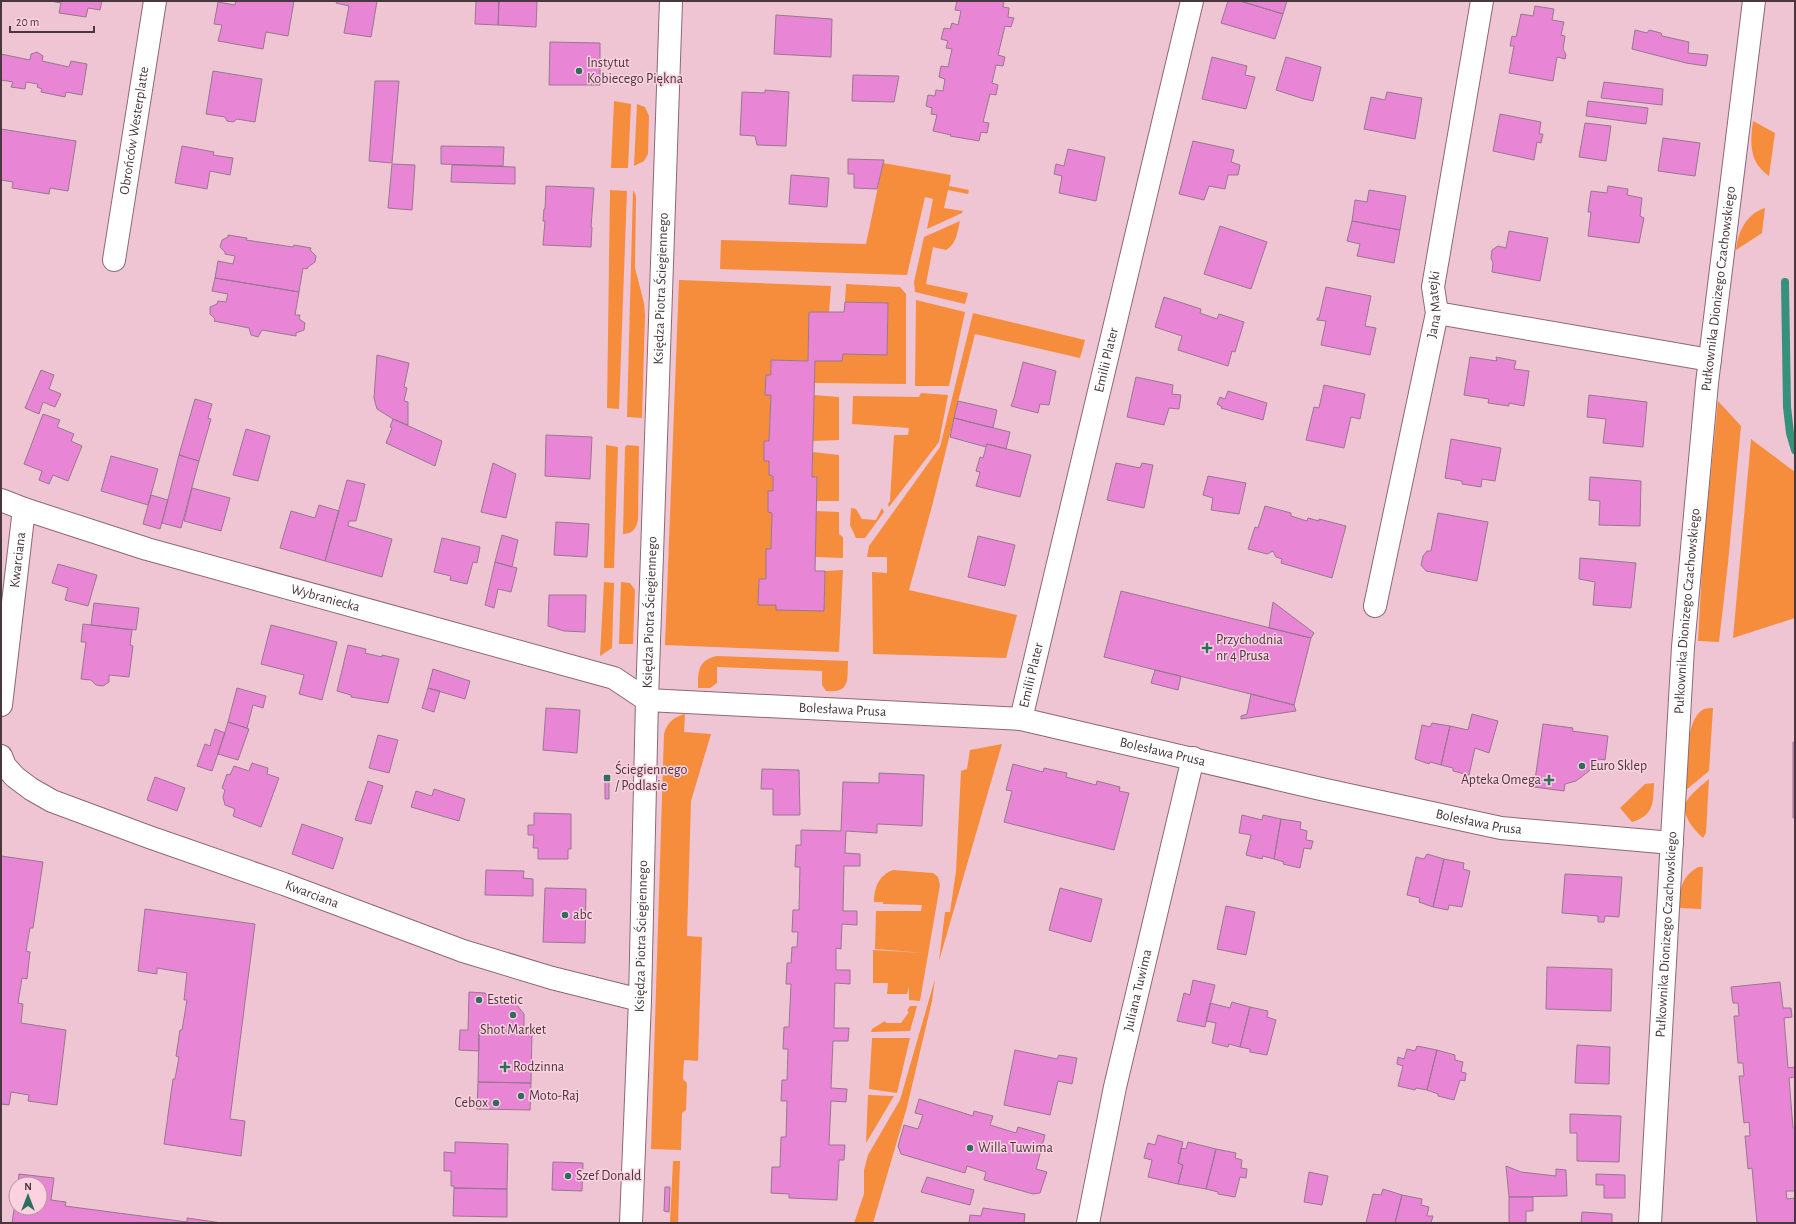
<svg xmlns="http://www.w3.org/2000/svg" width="1796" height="1224" font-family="'Alegreya Sans',sans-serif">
<rect width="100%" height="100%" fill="#efc5d4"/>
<path fill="#f58d3d" d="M614,101l17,3 -3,64h-17z
M637,104l8,3 4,9 -1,38 -4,7 -10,5z
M1753,121l22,12 -6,43c-20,-14 -19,-32 -16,-55z
M883,163l68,12 -2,11 20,4 -1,4 -20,-4 -4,18 19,3 -1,2 -35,16 6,-30 -8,-2 -18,78 -187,-6 1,-29 145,4z
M610,190l17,1 -8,218 -12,-1z
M633,190l3,6 -1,72 9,35 1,12 -3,103 -15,-1z
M1765,208l-3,25 -26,17c2,-18 10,-36 29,-42z
M960,221c-3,11 -3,23 -14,29l-13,-3 -7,37 42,9 -3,11 -50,-12 -1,-10 10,-45z
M679,280l152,6 -2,26h-20l-1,49 -36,-1 -1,15h-5l-1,20h6l-2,46h-5v19l5,1v14l4,1v15h-5v21l4,1 -1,36 -5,1v29h-7l-1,25 18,1v5l48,1 1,-40 18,-1 -4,82 -174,-7z
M846,284l54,3 6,7v90l-91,-1v-22h27l1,-7 44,1 1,-52 -43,-1z
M916,300l49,12 -16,74h-34z
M973,313l112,27 -5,18 -105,-24 -43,172 -23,84 108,25 -11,43 -133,-4 -1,-82 15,1v-16h-20l2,-11 71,-99z
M921,393l27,2 -9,47 -50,65 -1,-3 2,-3 4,-66h14l1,-7 -57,-4 1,-28 66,1z
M814,395l25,2v43l-26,1z
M1718,401l23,25 -13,137 -9,79 -21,-1 5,-89z
M1751,439l44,33v146l-62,20z
M606,445l12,2 -4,121h-10z
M627,445l12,1 -1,73c-1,9 -6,15 -15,15l2,-87z
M813,452l26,3v46h-23l1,-24h-5z
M851,508l5,1 6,10 14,1 6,-12 2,4 -19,26h-9l-6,-13z
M816,511l23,1v22l4,3v21l-28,-1z
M604,582l10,1 -2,65 -12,8z
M621,582l9,1 5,7 -2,54h-14z
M717,656l131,5c-1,19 3,32 -22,30l-4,-6v-14l-105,-4v16l-7,5h-12c0,-17 0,-28 19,-32z
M1713,708l-4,63 -23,19c1,-19 -2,-71 18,-81 2,-1 7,-1 9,-1z
M685,714l-1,18 27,2 -20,67 -4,135 15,1 -4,124 -14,-1 -1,19 4,4 -1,27 -4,3 -1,37 -30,-1 13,-415c3,-12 10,-17 21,-20z
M1002,744l-63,217 6,-49h5l6,-41 5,-100 6,-2 3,-19z
M1709,779l-3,54 -3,5c-9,-8 -25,-26 -15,-39 5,-7 14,-14 21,-20z
M1654,783c-1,21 0,32 -22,39l-12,-14 25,-24z
M1698,867h5l-2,42 -23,-1c2,-18 3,-31 20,-41z
M893,870l40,3 5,4 2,8 -20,116 -11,-1v-13l-2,7h-20l1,-11h-15v-33l52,3 -50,-4 1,-38h45l1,-6 -39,-1v-2h-9c0,-14 5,-27 19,-32z
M935,979l-3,22 -25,106 -34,116h-19l10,-29v-24l4,-15 32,-55z
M910,1006h7l-7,25 -39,1 1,-3 13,-8 1,2h15l8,-11 -2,-1z
M872,1038h38l-13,55 -28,-4z
M868,1095l26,1 -28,47z
M673,1161h7l-2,62h-18l10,-1z"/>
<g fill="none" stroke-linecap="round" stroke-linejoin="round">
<path stroke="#35917b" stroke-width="8" d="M1785,282l2,125 3,26 5,17"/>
</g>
<path fill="#e885d5" stroke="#977890" d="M50,1h52l-2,9 -12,-2 -2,9 -27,-4 2,-10z
M236,1h58l-6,35 -22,-4 -3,17 -45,-8 4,-16 -8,-1 4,-22 17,3z
M337,1h40l-6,36 -27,-4 5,-27 -13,-3z
M476,1h23l-1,24 -23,-1z
M499,1h38l-1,26 -38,-2z
M957,1h47l-1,6 6,1 -1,9 6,1 -3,9 -6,-1 -7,29 7,2 -2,9 -7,-1 -4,18 6,2 -2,10 -6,-1 -7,28 6,1 -2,10 -6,-1 -2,9 -29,-5 1,-1 -18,-4 4,-16 -6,-1 1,-6 -6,-2 2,-11 7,1 1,-6 7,1 2,-12 -6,-2 2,-11 7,1 4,-18 -6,-1 2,-7 -7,-2 3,-11 6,1 2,-6 6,2 3,-14 -6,-1z
M1228,1h12l43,13 -8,25 -54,-16z
M1240,1h47l-4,13z
M1535,6l19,3 -2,11 12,2 -3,13 4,1 -2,13 3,6 -1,4 -8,-2 -4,24 -44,-8 5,-27h-4l2,-10 4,1 5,-23 12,2z
M776,15l56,4 -1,38 -57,-3z
M1635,30l12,3 2,-3 12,3 1,3 27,6 -1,11 20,2 -2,11 -20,-3 -54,-14z
M550,42l50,1v42h-51z
M37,52l6,4 -1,5 27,6 2,-6 16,3 -5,31 -16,-3 -1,5 -24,-5 1,-3 -5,-2 1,-3 -12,-2 -1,7 -14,-2 2,-5 -12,-2v-26l29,6 1,-6z
M1212,57l35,9 -2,9 10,2 -9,32 -44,-10z
M1286,57l35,10 -8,34 -9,-2 -28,-9z
M213,71l49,8 -7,43 -18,-3 -4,3 -6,-1 -2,-4 -19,-3z
M853,75l46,1 -5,26 -42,-1z
M375,81h24l-7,82 -23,-2z
M1604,82l59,7 -1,16 -61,-7z
M765,90l24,2 -3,54 -29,-1 -2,-9 -15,-1 2,-43 23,1z
M1387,92l35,6 -7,41 -51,-10 7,-32 14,3z
M1588,101l60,7 -2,16 -60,-8z
M1500,114l41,8 -2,12h4l-2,9 -4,-1 -3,18 -41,-9z
M1585,123l26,3 -5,35 -27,-4z
M1,129l75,12 -8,50 -18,-3 -1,6 -37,-6 1,-6 -12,-2z
M1663,138l37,5 -5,33 -37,-5z
M1193,141l41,9 -3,12 9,3 -2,10h-10l-3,14 -16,-3 -5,14 -25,-6z
M182,146l32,6 -1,3 20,3 -3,17 -20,-4 -3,18 -32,-6z
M441,146l63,1 -1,19 -62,-2z
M1068,149l37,8 -9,44 -37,-8 3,-17 -8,-2 2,-10 8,2z
M848,159l36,1 -7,29 -23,-1v-14h-6z
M392,164l23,1 -3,45 -24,-2z
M452,165l63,2v17l-64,-2z
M791,175l38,3 -2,29 -38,-3z
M546,186l48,2 -3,39h1l-1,20 -48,-2 2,-24h-2l1,-12h1z
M1608,186l20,3 -1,6 15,3 -2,18 4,2 -5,25 -51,-7 3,-24h-3l3,-21 16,2z
M1369,190l37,6 -6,34 -48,-9 3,-21 12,2z
M1352,221l48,9 -6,33 -37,-7 3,-12 -13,-3z
M1220,226l47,16 -16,47 -47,-15z
M1509,231l39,7 -8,43 -48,-9 1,-9 -2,-5 1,-8 6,-4 8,2z
M228,235l19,3 -1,2 47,7 1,-2 17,3 -1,2 6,6 -1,6 -7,5 -1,2 -4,-1 -4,24 -84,-14 3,-17 15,3 2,-8 -10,-2v-2l-5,-5 2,-7 6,-3z
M215,278l84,14 -4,23h5l-1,4 6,4 -1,7 -8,3v3l-34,-6 -4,7 -7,-2 -2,-7 -35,-7 1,-2 -5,-5v-7l7,-3 1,-3 8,1 2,-8 -16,-3z
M1326,287l45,9 -6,30 11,2 -6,27 -49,-10 5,-24 -9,-1v-2h2z
M1164,297l37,12 -1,4 17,6 2,-5 25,8 -9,30 -3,-1 -4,15 -50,-16 4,-14 -27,-9z
M845,302l43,1 -1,52 -44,-1 -1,7h-27l-3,116h5l-2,94h10l-1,40 -48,-1v-5h-18l1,-26h7v-30h5l1,-36 -4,-1v-21h5v-15l-4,-1v-14h-5v-20h5l2,-46h-6l1,-20h5v-15l37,1 1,-49h35z
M377,355l32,8 -5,24 3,1 -3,13 4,1v23l-15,-6 -16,-10 -3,-11z
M1470,357l27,4 -1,-4 20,4 -2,8 15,2 -5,35 -15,-3v3l-21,-3 1,-4 -25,-4z
M1023,362l33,9 -7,34 -9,-1 -2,9 -27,-7 3,-8z
M41,370l13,5 -5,14 12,5 -6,13 -12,-5 -4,12 -14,-6z
M1136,377l37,8 -1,9 9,1 -2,14 -10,-1 -5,17 -37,-8z
M1324,385l41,9 -5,25 -9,-2 -7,31 -38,-8 8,-33 5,1z
M1228,391l39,12 -4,17 -42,-12 1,-1 -5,-3 3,-7 5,2z
M1589,395l58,7 -4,45 -40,-4 3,-24 -19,-2z
M195,399l17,5 -4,14 3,1 -12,42 -20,-6z
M958,401l39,9 -4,18 -39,-10z
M43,414l17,6 -3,7 17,7 -3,7 11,5 -14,35 -15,-6 -4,9 -10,-4 3,-9 -18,-7z
M954,418l56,14 -4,17 -19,-5 -1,3 -36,-10z
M393,419l49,22 -7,25 -49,-23 6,-15 -2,-1z
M246,429l24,7 -12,45 -25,-6z
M546,435l46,2 -2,42 -45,-3z
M1451,439l50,9 -6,33 -13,-2 -1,8 -19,-3v-3l-17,-3z
M987,444l44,11 -11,42 -44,-11 4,-14 -4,-1 4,-14 3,1z
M179,455l20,6 -18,67 -19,-5z
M111,456l47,13 -10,36 -47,-14z
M493,463l23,11 -10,44 -25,-6z
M1116,463l24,5 2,-5 11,2 -9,43 -37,-8z
M1208,476l38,7 -7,31 -28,-4 2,-12 -10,-3z
M1590,477l51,4 -1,45 -41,-1 1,-24 -11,-1z
M347,480l18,4 -9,37h-7l-1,5 44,13 -10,38 -57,-16z
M192,488l38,10 -9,33 -37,-10z
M151,495l17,5 -8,29 -17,-5z
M319,505l20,6 -14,50 -45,-13 11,-37 24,7z
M1265,506l26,7v3l16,5 1,-3 11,3v-2l27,7 -14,52 -51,-15 1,-4 -6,-2 -3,-6 -6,3 -19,-5 7,-22 3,1z
M1438,513l50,9 -11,59 -51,-10 -5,-6 2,-9 4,-5h4z
M556,522l33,2 -2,33 -33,-2z
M502,535l16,5 -6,27 -17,-5z
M978,536l37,9 -10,41 -37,-9z
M442,538l38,9 -3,16 -4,-1 -6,22 -17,-4 1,-4 -17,-4z
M1580,558l56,5 -5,45 -38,-3 2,-23 -16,-3z
M495,562l22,6 -6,24 -13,-3 -4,19 -9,-3z
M58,564l39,11 -9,31 -23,-6 3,-12 -16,-5z
M1121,591l190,47 -17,67 -190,-48z
M549,595h37l-1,37 -21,-1 -16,-5z
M1273,602l41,31 -3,5 -42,-10z
M94,603l45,5 -3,22 -45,-5z
M83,624l49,6 -2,15 3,1 -4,31 -20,-2v7l-6,4 -7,-1 -5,-5 -10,-1 5,-37h-5z
M271,625l66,17 -15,58 -23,-6 5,-19 -43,-11z
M348,645l18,4 -1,4 17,4v-2l17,4 -11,44 -37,-6v-2l-14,-4z
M433,669l37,12 -5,18 -37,-11z
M1155,670l26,6 -3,14 -27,-7z
M237,688l29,8 -3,12 -10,-3 -6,23 -19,-6z
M428,688l12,3 -6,21 -12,-4z
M1251,694l43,11 2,6 -55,8v-3l6,-2z
M546,708l34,2 -3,43 -34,-3z
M1472,714l26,7 -9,32 -14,-5 -6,27 -16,-4v-3l-12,-3 9,-39 18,4z
M228,722l21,7 -11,31 -20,-6z
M1432,723l18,3 -9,39 -11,-3 -1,2 -14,-5 7,-34 8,2z
M1543,724l30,4 -1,3 36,5 -3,24 -6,-1 -10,12 -13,10 -11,3 -1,7 -30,-4z
M215,729l10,4 -13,38 -15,-5 8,-22 5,2z
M378,735l20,5 -9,33 -20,-5z
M1793,742h2v76h-2z
M252,763l16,5 -1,6 12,4 -18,49 -28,-11 2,-7 -10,-4 -2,-8 2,-7 -3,-2 5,-14 3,1 4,-9 15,5z
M1013,764l30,8 1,-4 23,5 -1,4 30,8 1,-4 23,6 -1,4 10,2 -15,57 -110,-28 8,-31 -6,-1z
M762,769l37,1 1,45h-27v-26h-12z
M879,773l45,2 -2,51 -45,-2v9l-31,-2 -1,22 15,1v12h-16l-1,45h14v14l-15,-1 -1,25 -5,-1v22h14v14l-15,-1 -1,45h15l-1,13h-15l-2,47 16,1 -1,13 -15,-1 -2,44h16l-1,15h-5l-2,40 -48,-2v-4l-18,-1 1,-26h8l1,-30h5l1,-36h-6l1,-21h5l1,-31h-5l1,-22h5l2,-43h-5l1,-21h4l1,-16h5l1,-15h-6l1,-22h6l1,-43h-5l1,-22h5v-15l40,1 2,-49 36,1z
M605,775h4v24h-4z
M155,777l30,11 -8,23 -30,-11z
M368,781l15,5 -12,38 -16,-4z
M434,789l31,10 -6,22 -48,-14 5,-16 16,5z
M534,813l37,1v35h-3v10h-30v-11h-5l1,-13h-6v-10h6z
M1242,815l20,5 1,-5 18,4 -7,40 -11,-3 -1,3 -16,-4 5,-20 -12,-2z
M1281,819l20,3 -1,7 7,2 -1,9 7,1 -2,8 -7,-1 -4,20 -17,-4 1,-2 -10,-3z
M302,824l41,14 -10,31 -41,-15z
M1427,854l17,5 -11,48 -14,-5 1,-4 -13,-3 9,-38 8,2z
M1,856l42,6 -10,66h-3l-4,23 4,1 -3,27 -5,-1 -4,25 5,1 -2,19 45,7 -9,75 -29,-4 1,-6 -18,-3 -2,13 -8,-1z
M1444,859l20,4 -1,6 7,2 -8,36 -13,-2 -1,5 -15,-3z
M486,870l38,1 -1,7 10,1v17l-48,-1z
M1565,874l57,3 -3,40 -14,-1 -1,6h-6v-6l-36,-3z
M545,888l41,1 -1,54 -42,-1z
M1060,888l42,11 -11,43 -42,-12z
M1226,906l29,6 -9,43 -29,-6z
M145,909l110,15 -25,195 15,2 -4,35 -77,-12 9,-65h2l4,-22 -3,-1 4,-26h2l5,-30h-3l3,-27 -30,-5v6l-19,-3z
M1547,967l65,2 -1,42 -65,-2z
M1193,980l22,5 -10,42 -28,-6 7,-28 6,2z
M1780,982l3,26h8l1,9 -8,1 4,50 7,-1v10l-6,1 4,50h2v63h-9l1,8 8,-1v25h-38l-5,-55 -4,1 -3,-33h5l-1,-14 -5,1 -5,-47h5l-1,-13h-5l-4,-47h5l-1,-13h-5l-2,-16z
M469,992l16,1 8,7 1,4h22l8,10v18l-45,-1v20l-20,-1 1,-20h8z
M1232,1002l18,5 -10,40 -11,-3 -1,3 -16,-4 4,-20 -10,-2 4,-18 20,5z
M1250,1007l18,4 -1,6 9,3 -9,35 -17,-3v-3l-10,-2z
M479,1031l53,1 -1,51 -53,-1z
M1577,1045l33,2 -1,37 -34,-1z
M1417,1046l20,4 -10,40 -11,-2 -1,2 -17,-4 5,-20 -6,-2 1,-7 6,2 3,-10 8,2z
M1015,1050l42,9 2,-4 18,3 -5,26 -14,-3 -8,34 -46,-10z
M1437,1050l18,5v5l8,2 -2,10 5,1 -1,8 -5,-1 -6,20 -16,-4v-2l-11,-4z
M478,1082l53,1 -1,27 -53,-1z
M919,1099l54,17 1,-5 19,5 -3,9 26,8 2,-6 27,8 -9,34 11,3 -7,21 -7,1 -49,-14 2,-8 -19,-6 -2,7 -64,-19 -3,-8 6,-21 14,4 5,-14 -8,-2z
M1570,1114l51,2 -2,46 -42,-1v-28h-7z
M1158,1135l25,7 -5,21 5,2 -5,19 -30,-7 4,-17 -8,-2 4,-15 7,2z
M455,1142l53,2 -1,45 -53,-1v-2h-3v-15h-7v-19l11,1z
M1188,1142l28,7 -10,40 -28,-5 5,-19 -5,-2 3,-15 5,1z
M1216,1149l20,4 -1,5 7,2 -1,8 6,1 -1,9 -6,-1 -5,20 -17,-3v-2l-12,-3z
M553,1162l30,1 -1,28 -30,-1z
M1506,1166l15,6 35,4v-7l10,1 1,26 -58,1z
M1309,1172l19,4 -6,29 -18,-3z
M19,1174l35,4 -3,22 15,2 -1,4 122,16v-4l35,5h-210l4,-27v12h24v-24h-22z
M1596,1174l29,1v23h-21v-13h-8z
M927,1177l47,13 -4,15 -49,-13z
M665,1187h5l-1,25 -5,-1z
M454,1188l53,1v28l-54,-1z
M1383,1189l19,6 -7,28h-29l7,-29 8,1z
M1402,1195l20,4 -1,6 8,2 -2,9h6l-2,7h-36z
M1509,1197h24v14h-7v12h-17z
M983,1208l42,6 -1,9h-55l1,-8 11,1z
M1582,1212l30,2v9h-31z"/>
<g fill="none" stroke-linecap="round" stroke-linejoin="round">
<g stroke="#8d6875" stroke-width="24">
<g id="minor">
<path id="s1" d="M114,260l41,-259"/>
<path d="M1437,313l273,47"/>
<path id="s2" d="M1,500l23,9 123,40 467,129 33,22 374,19 300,70 180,39 171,15"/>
<path id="s3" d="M1375,606l62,-293 -4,-26 49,-286"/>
<path id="s4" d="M1,705l23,-196"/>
<path id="s5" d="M1021,719l171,-718"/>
<path id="s6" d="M1,756l4,10 10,11 16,12 21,12 97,36 135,47 179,67 89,27 88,22"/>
<path id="s7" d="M631,1223l9,-223 7,-300 24,-699"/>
<path id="s8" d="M1088,1223l27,-136 78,-329"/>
<path id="s9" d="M1650,1223l33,-576 24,-264 47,-382"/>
</g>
</g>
<use href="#minor" stroke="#fff" stroke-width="22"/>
</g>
<g fill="#2d6e5e" stroke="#fcd2e1" stroke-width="1.5">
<circle cx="579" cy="71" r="4"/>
<path d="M1205 642h4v4h4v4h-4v4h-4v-4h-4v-4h4z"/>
<circle cx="1582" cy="766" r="4"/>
<rect x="603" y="774" width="8" height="8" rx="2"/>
<path d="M1547 774h4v4h4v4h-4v4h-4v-4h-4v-4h4z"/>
<circle cx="565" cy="915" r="4"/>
<circle cx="479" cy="1000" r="4"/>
<circle cx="513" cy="1015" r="4"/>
<path d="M503 1061h4v4h4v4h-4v4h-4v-4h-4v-4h4z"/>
<circle cx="521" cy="1096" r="4"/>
<circle cx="496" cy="1103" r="4"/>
<circle cx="970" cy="1148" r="4"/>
<circle cx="568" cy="1176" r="4"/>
</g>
<g text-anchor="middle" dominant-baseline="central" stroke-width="3" stroke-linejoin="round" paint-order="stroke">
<g font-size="14" fill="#48373d" stroke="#fcd2e1" text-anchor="start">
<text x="587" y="63">Instytut<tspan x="587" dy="16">Kobiecego Piękna</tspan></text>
<text x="1216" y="640">Przychodnia<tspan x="1216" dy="16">nr 4 Prusa</tspan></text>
<text x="1590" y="766">Euro Sklep</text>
<text x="615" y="770">Ściegiennego<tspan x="615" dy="16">/ Podlasie</tspan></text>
<text x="1541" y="780" text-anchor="end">Apteka Omega</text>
<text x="573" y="915">abc</text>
<text x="487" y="1000">Estetic</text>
<text x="513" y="1030" text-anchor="middle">Shot Market</text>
<text x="513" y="1067">Rodzinna</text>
<text x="529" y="1096">Moto-Raj</text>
<text x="488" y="1103" text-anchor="end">Cebox</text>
<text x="978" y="1148">Willa Tuwima</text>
<text x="576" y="1176">Szef Donald</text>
</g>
<g font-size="14" fill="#48373d" stroke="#fcd2e1">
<text stroke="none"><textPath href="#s1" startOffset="131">Obrońców Westerplatte</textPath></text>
<text stroke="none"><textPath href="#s7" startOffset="935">Księdza Piotra Ściegiennego</textPath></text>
<text stroke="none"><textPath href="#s9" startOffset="937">Pułkownika Dionizego Czachowskiego</textPath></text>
<text stroke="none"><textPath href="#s3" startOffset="308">Jana Matejki</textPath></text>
<text stroke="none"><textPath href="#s5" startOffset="369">Emilii Plater</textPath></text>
<text stroke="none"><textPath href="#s4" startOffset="146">Kwarciana</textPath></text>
<text stroke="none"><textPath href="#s2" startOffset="339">Wybraniecka</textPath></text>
<text stroke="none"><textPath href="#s9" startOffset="613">Pułkownika Dionizego Czachowskiego</textPath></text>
<text stroke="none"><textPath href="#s7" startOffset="611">Księdza Piotra Ściegiennego</textPath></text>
<text stroke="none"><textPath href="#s5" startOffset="45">Emilii Plater</textPath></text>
<text stroke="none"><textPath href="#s2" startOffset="874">Bolesława Prusa</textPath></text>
<text stroke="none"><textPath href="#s2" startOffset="1198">Bolesława Prusa</textPath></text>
<text stroke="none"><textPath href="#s2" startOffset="1522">Bolesława Prusa</textPath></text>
<text stroke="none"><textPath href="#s6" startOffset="346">Kwarciana</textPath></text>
<text stroke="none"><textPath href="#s9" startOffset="289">Pułkownika Dionizego Czachowskiego</textPath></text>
<text stroke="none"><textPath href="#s7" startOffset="287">Księdza Piotra Ściegiennego</textPath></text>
<text stroke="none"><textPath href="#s8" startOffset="238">Juliana Tuwima</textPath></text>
</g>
</g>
<rect width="1796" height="1224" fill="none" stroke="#48373d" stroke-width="4"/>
<g transform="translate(28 1196)"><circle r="19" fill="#fcd2e1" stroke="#b4949f"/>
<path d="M0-3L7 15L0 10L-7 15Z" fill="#2d6e5e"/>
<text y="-6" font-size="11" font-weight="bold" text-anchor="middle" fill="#48373d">N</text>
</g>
<path d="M10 26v6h84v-6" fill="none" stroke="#48373d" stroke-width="2"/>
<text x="16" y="26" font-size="12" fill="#48373d" stroke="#fcd2e1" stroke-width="3" paint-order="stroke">20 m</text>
</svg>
